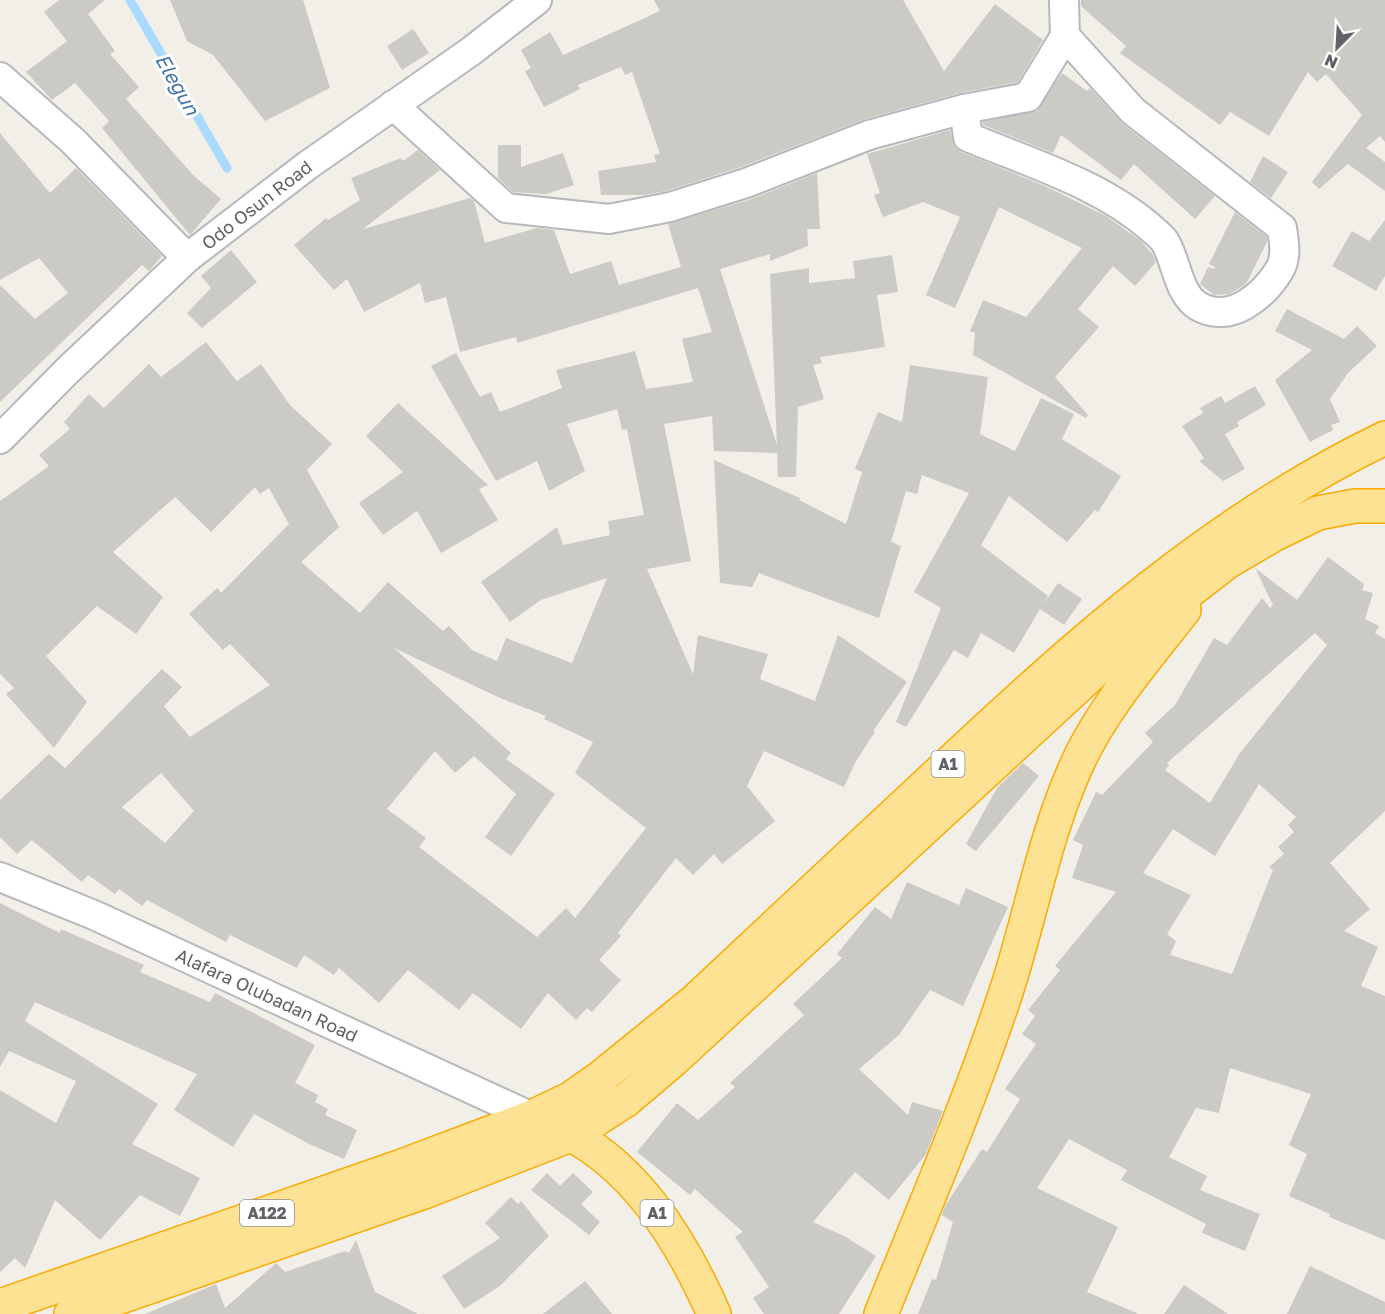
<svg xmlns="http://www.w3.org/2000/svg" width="1385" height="1314" font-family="'Golos Text',sans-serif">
<rect width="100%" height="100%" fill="#f1efe8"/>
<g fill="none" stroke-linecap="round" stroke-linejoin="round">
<path stroke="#aadaff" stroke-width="9" d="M130,0l97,168"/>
</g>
<path fill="#cccac5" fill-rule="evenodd" d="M59,0h46l-17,14 27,37 -5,3 29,33 -13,12 67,76 28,24 -31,36 -88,-107 7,-7 -34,-38 -23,17 -26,-28 41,-31 -23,-29z
M170,0h133l27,88 -65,33 -52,-66 -26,-14z
M654,0h249l41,71 51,-67 48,36 -25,42 -58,11 -95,26 -124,48 -75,24 -22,4h-43l-3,-24 58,-9 -2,-7 6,-1 -28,-82 -7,3 -4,-8 -43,18 2,4 -36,18 -19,-36 6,-3 -10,-18 29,-18 13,23 97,-44z
M1081,0h304v142l-5,-6 -14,12 19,14v29l-37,-27 -29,25 -7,-7 50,-67 -36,-41 -9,8 -9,-10 -39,64 -39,-24 -10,13 -100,-72 6,-7 -45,-40z
M413,29l16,24 -27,17 -15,-24z
M1062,73l25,18 3,-3 33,36 92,72 -20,23 -61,-55 -13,16 -60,-45 -8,18 -70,-28v-3l54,-11z
M950,130l5,17 6,5 84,34 61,30 35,25 13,15 2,6 -21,24 -22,-20 -35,43 21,18 -44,50 33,38 -2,3 -113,-63 2,-22 -5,-2 13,-31 43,17 56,-69 -83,-41 -44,101 -29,-13 34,-78 -37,-15 -40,15 -9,-22 6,-2 -13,-39z
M0,133l50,60 26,-25 86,88 -13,15 -7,-6 -142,137v-117l35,34 33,-26 -29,-35 -39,22z
M498,145h23v22l42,-14 11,32 -28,9 -33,-2 -15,-14z
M418,150l22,20 -77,59 107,-31 4,3 11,42 52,-15 17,2 16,44 41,-13 8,24 62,-18 -13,-43 83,-25 66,-26 3,56h-13l1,17 -38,15v-7l-50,15 57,176 -7,-171 39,-6v15l46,-5 -2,-17 39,-6 6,37 -21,3 8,52 -65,10 2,6 -9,2 11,34 -26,8 -2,70h-18l-1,-24 -63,-2 -2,-35 -48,8 27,137 -44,8 46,105 5,-39 70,19 -8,25 55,22 23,-66 69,47 -34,49 2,1 -19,29 -12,26 -80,-36 -17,35 28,35 -53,43 -8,-10 -21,21 -17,-17 -58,75 3,3 -22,24 22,20 -29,32 -5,-4 -11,12 -28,-27 -27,36 -48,-36 -14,17 -51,-40 -29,33 -40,-35 -5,7 -30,-20 -7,13 -67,-33 -4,7 -79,-42 -5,6 -23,-17 -4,5 -27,-19 -6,7 -50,-42 -15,14 -17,-17v-37l49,-46 16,14 97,-99 20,18 -18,19 26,31 80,-52 -40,-41 -7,6 -34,-36 28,-26 4,5 68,-69 -20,-36 -9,6 -5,-7 -44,45 -36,-35 -62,55 50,45 -27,37 -39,-28 -51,50 41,46 -33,46 -48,-54 8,-6 -14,-14v-173l49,-35 -10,-11 31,-26 -6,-7 25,-28 15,14 45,-44 12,13 45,-35 31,39 24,-17 29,41 42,39 -25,26 32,57 -38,35 59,51 28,-31 55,49 6,-5 23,24 25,11 9,-23 66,25 35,-85 -66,22 -31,22 -29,-40 76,-55 6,18 47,-10 -2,-14 36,-6 -17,-86 -5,1 -5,-21 -50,15 18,47 -36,20 -12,-30 -41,20 -65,-115 25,-13 24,44 11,-5 9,20 62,-24 -6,-18 79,-19 11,38 47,-7 -11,-43 30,-7 -14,-44 -181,55 -1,-6 -56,15 -14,-55 -21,6 -5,-20 -56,29 -17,-33 -13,11 -40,-45 32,-27 2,2 32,-20 -9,-22 50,-20 2,3zM394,648l106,50 46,18 -2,3 49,23 -18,31 71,55 -71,90 -9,-10 -29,29 -118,-90 7,-9 -39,-29 48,-58 20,22 19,-17 42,38 -31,43 26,19 44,-62 -49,-35 5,-6zM161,773l33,38 -29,32 -43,-36z
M1263,156l25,16 -17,26 -21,-16z
M1235,212l32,25v5l-21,42 -17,10 -15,1 -14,-11 8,-17 6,2 1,-2 -6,-3z
M1385,220v56l-9,15 -44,-25 20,-35 17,10z
M231,250l26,32 -55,46 -15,-15 24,-25 -10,-12z
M1287,309l57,30 13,-13 20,20 -29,27 -18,26 10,23 -9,3 2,5 -23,12 -35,-62 37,-30 -37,-19z
M910,365l78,12 -8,57 35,17 26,-53 33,16 -12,25 59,37 -23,36 -3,-2 -28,32 -58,-46 -28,49 67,51 -5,9 15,-22 24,16 -18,26 -24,-16 -26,44 -33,-20 -13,25 -14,-8 -48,77 -10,-5 45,-114 -27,-16 55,-99 -47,-18 -5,19 -11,-3 -15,51 10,4 -22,72 -120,-45 -7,14 -32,-4 -6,-123 86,38 -1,2 47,24 16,-52 -7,-3 23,-57 24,10z
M1255,386l11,19 -29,17 2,4 -14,8 20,35 -22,12 -24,-20 5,-3 -22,-32 21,-13 -3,-5 21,-12 4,7z
M398,403l90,82 -9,4 19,31 -57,33 -24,-42 -34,24 -24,-32 44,-31 -37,-36z
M1328,557l36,27 -2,6 11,3 -8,26 14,7 -4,7 10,6v172l-55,52 40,46 -26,22 34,16 -17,39 24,10v244l-56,-23 1,-3 -41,-18 18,-42 -18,-9 22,-51 -81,-26 -11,45 -23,-5 -27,49 38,19 -7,14 60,24 -15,37 -43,-18 4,-9 -85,-44 6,-10 -58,-31 -32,49 81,39 -31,65 52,22h-221l14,-35 4,1 17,-58 -11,-7 3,-9 37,-57 5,3 33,-53 -15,-10 31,-45 -14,-10 13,-18 -7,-6 32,-40 -5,-4 61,-74 -44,-14 11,-33 -10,-5 23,-48 6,3 51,-53 -8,-9 30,-28 39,-67 13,7 35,-47 8,10 3,-3 -18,-37 42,32zM1315,633l12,12 -87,108 -30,50 -45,-33 4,-5 -2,-2zM1259,784l37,33 -8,8 6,7 -16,15 6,7 -15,13 4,3 -41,104 -62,-19 6,-14 -9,-7 24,-39 -48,-22 30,-44 42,27z
M1023,763l16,13 -63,75 -10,-7 31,-56z
M907,882l52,23 7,-17 42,19 -45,99 -33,-16 -31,45 -40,34 49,46 4,-13 31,9 -17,43 -37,46 -34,-28 -42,50 31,14 32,20 -37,58h-75l-11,-16 16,-11 -34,-50 8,-5 -48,-43 -5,6 -53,-43 40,-49 21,17 37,-33 -5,-4 74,-68 -11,-11 49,-46 -5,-4 38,-47 16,12z
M0,903l60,30 1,-4 83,36 -4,7 70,30 5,-9 100,52 -20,38 23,12 -3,7 13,7 -3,6 32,15 -13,29 -35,-15 -55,-30 -21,33 -59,-37 23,-36 -162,-72 -10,19 133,83 -26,40 68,34 -20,38 -40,-21 -40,45 -45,-40 -30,68 -10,-10 -15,14v-182l56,33 20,-42 -67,-30 -9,16z
M547,1173l13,13 13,-13 20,19 -12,12 19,18 -11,13 -58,-45z
M511,1197l7,7 3,-3 28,35 -49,50 -36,23 -22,-33 58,-38 -15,-15z
M356,1240l19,52 43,22h-273l71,-30 9,24 51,-45 9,9 60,-21 4,2z
M1310,1266l75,36v12h-98z
M585,1281l27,33h-69z
M1184,1285l44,29h-64z"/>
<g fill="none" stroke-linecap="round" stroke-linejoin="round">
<g stroke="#b5b8bc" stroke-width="32">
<g id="minor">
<path d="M0,77l73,64 114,117"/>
<path d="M393,105l113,103 103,11 61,-12 76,-24 123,-48 95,-26 4,28c62,26 133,47 184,92 4,4 10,8 13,13 11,17 13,52 33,64 32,19 66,-10 82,-37 7,-12 4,-28 2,-41l-149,-117 -68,-75 -1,-36"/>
<path d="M964,109l64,-12 37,-61"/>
<path id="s1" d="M0,439l67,-68 120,-113 121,-93 162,-113 67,-52"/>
<path id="s2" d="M0,877l94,38 438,202"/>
</g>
</g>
<g stroke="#f9ab00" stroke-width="36">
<path id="highway" d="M553,1126c79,33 128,113 161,188
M0,1306l399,-139 133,-50 38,-18 30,-21 95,-77c82,-77 163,-153 245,-229 138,-129 273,-251 445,-334
M71,1314l353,-122 149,-58 53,-34 46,-39 467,-431 88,-68 46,-27 45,-22 37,-7h30
M881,1314c43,-106 89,-213 125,-322 24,-73 37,-150 68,-221 25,-59 71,-111 110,-161"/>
</g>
<use href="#minor" stroke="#fff" stroke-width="28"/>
<use href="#highway" stroke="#fde293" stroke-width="33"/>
</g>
<g text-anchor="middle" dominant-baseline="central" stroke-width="6" stroke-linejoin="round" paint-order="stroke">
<g fill="#fff" stroke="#8f9295" stroke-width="1.5">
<rect x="931.5" y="751" width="33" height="26" rx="4.5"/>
<rect x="240" y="1200" width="54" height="26" rx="4.5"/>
<rect x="640.5" y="1200" width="33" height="26" rx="4.5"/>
</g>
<g font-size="16" font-weight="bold" fill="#5f6368">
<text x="948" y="764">A1</text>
<text x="267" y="1213">A122</text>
<text x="657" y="1213">A1</text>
</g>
<g font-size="18" fill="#5f6368" stroke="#fff">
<text stroke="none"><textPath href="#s1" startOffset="348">Odo Osun Road</textPath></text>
<text stroke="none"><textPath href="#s2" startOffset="292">Alafara Olubadan Road</textPath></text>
</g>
<g font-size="20" font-style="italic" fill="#4174aa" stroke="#fff">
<text transform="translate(178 84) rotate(60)">Elegun</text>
</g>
</g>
<g transform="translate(1337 48) rotate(204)" stroke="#ffffff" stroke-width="4.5" paint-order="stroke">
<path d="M0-4.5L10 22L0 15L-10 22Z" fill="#5f6368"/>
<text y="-9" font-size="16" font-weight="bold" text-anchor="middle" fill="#5f6368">N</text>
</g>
</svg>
